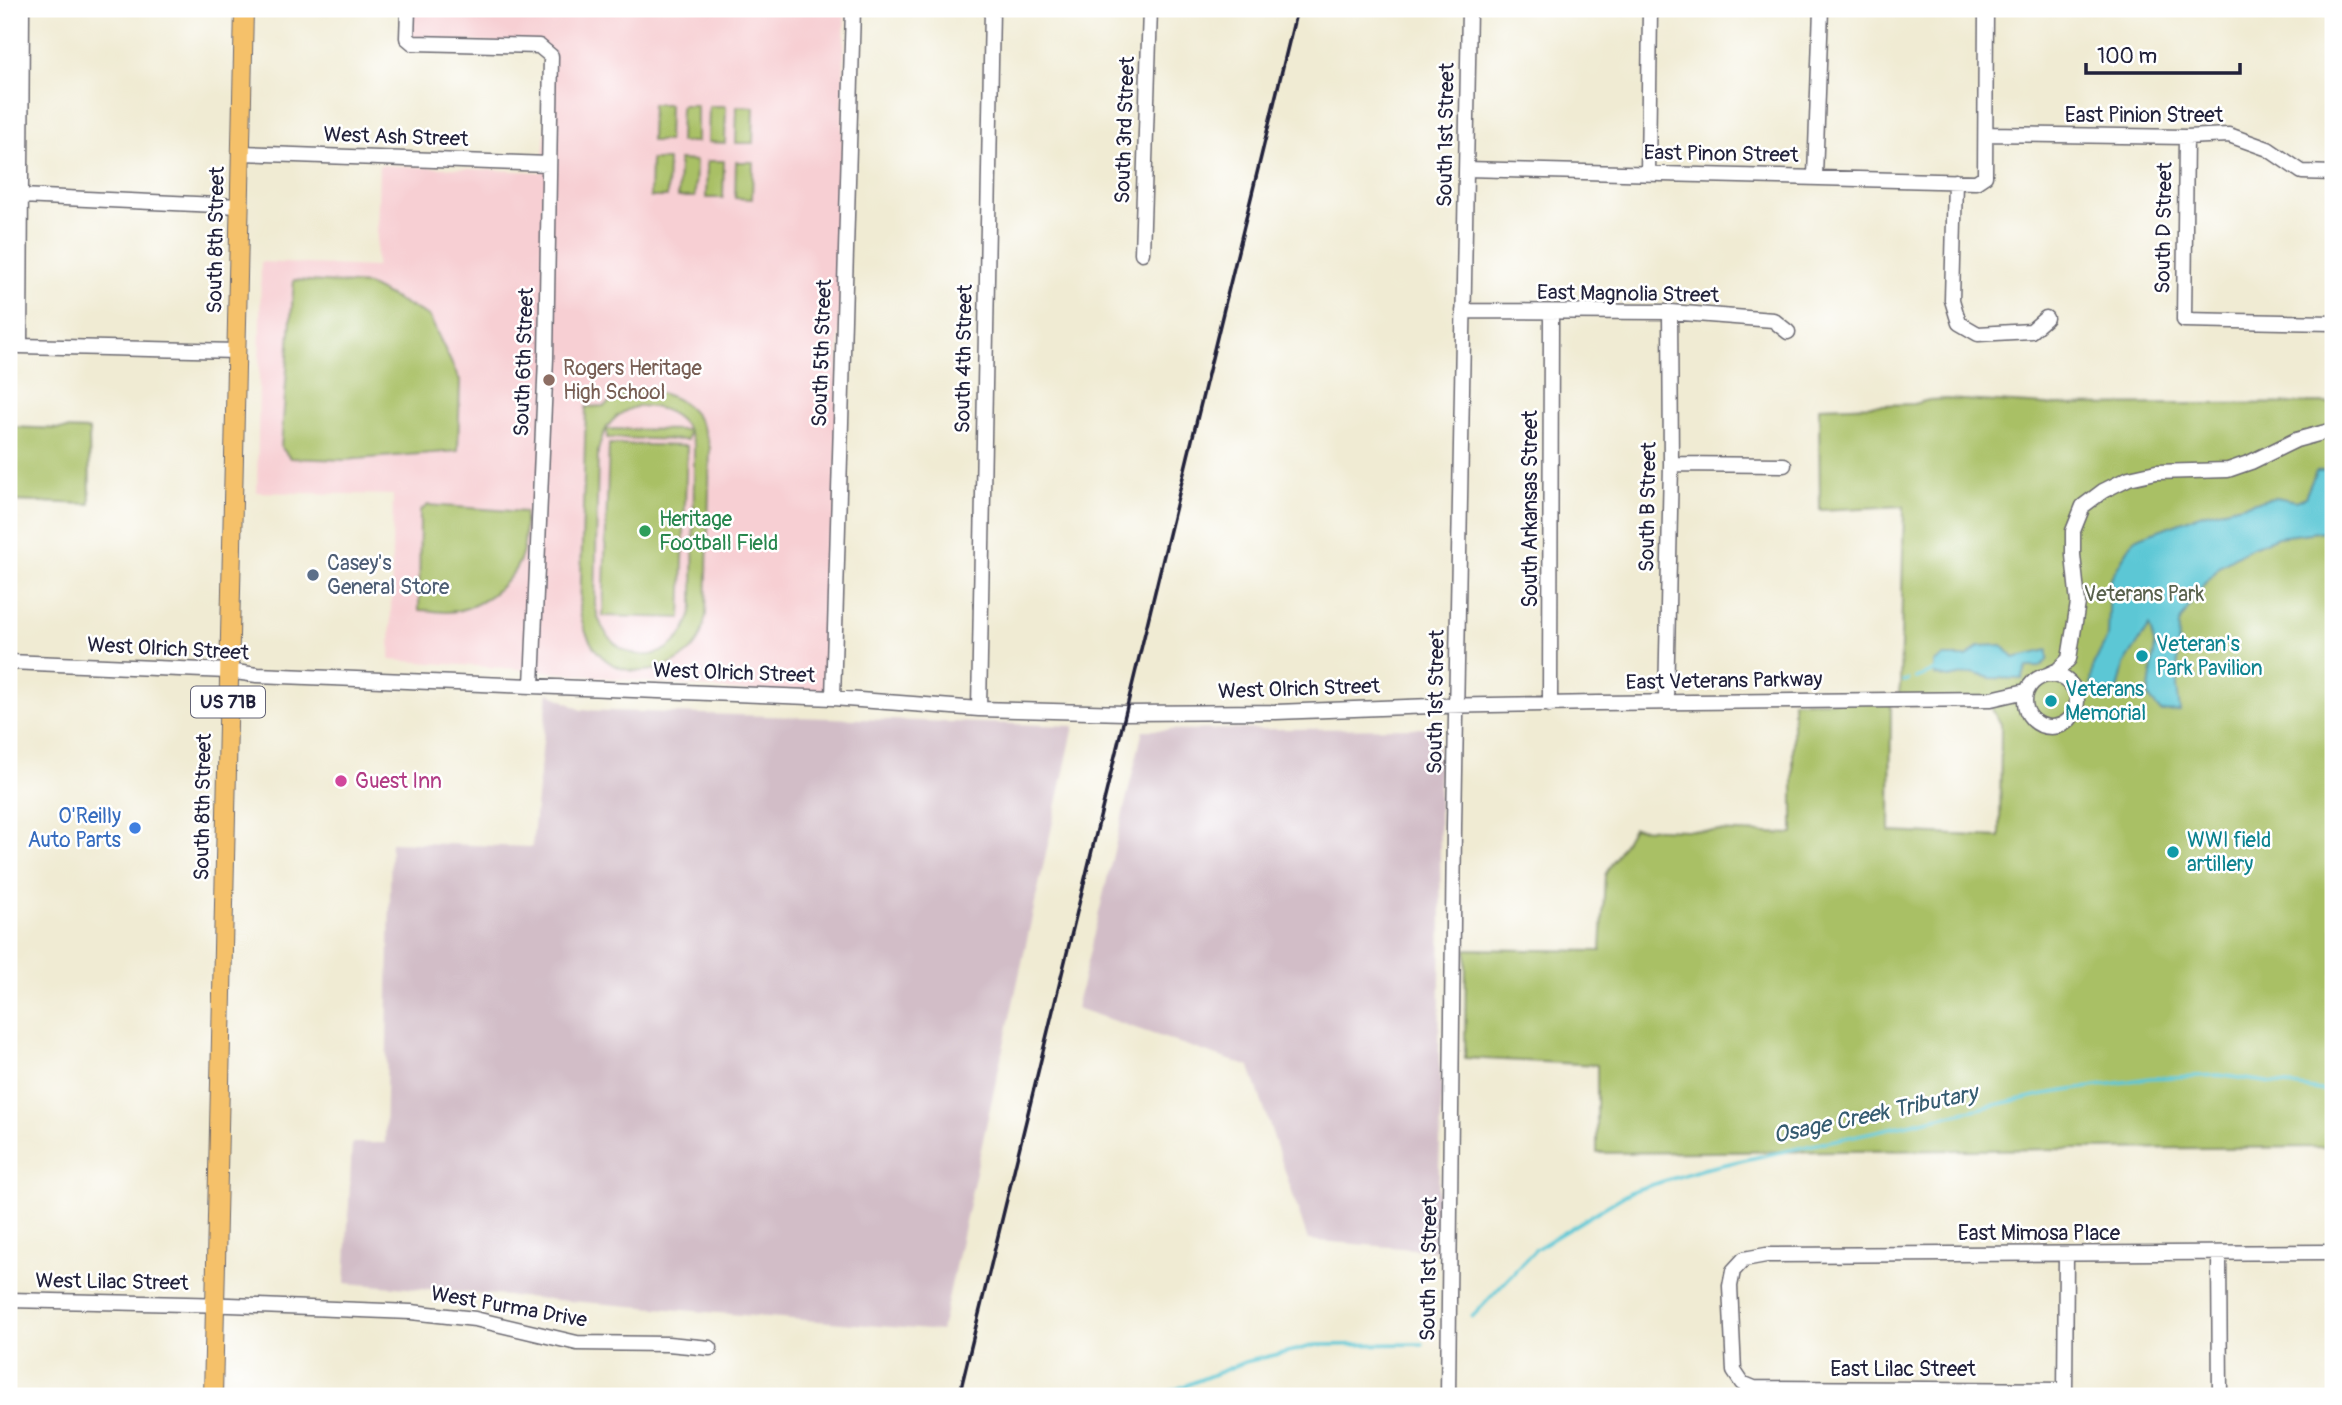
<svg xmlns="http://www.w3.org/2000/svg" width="2342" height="1405" font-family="Pangolin,sans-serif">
<rect width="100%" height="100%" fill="#fff"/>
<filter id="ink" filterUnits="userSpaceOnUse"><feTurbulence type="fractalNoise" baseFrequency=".0143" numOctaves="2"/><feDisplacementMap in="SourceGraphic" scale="14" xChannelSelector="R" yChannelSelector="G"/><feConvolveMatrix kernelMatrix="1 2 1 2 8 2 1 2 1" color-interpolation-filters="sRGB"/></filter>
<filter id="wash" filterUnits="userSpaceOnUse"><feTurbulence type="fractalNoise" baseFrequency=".00686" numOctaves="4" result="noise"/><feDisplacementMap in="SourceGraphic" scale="28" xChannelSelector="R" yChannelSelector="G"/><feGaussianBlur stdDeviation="1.57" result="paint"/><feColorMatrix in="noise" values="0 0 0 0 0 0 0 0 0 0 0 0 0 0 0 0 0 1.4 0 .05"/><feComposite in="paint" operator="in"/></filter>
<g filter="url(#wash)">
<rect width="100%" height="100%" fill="#f0ebd3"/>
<path fill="#f7cfd3" d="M408,9h437l-12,689h-22l-293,-29 -128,-9 3,-165 -136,-3 4,-230 115,5 3,-102 163,7 9,-116 -12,-10 -132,-8z"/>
<path fill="#d2bdc7" d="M548,692l33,18 493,16 -133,605 -596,-48 7,-140h33l6,-301 141,5z
M1425,728l13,12 3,173 -2,145 3,32 -6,161 -128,-11 -58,-173 -174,-59 67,-278z"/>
<path fill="#a9c065" stroke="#667150" stroke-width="2" fill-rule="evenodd" d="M652,104h17l-1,37h-17z
M681,105h16v37h-17z
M709,106h17l-1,37 -17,-1z
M737,106l17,1 -1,36h-17z
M651,160h17l-1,37h-17z
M679,160l17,1 -1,36h-17z
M707,161h17l-1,37h-17z
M736,162h17l-1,37 -17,-1z
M294,280l74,5 61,31 31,65 -2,70 -114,9 -54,-2 -9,-11z
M638,390c40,2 62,18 72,58l-4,167c-2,8 -4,19 -8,26 -8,14 -25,24 -40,28 -44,10 -70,-16 -78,-57l6,-205 18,-1 13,-9zM639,406c20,0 38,6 49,24l-81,-1v9l80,2 1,-10 6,15v16l-1,146c-13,65 -86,64 -98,-2l3,-154c5,-24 17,-39 41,-45z
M1946,399l101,6 286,-2v744l-736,6v-88l-132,-7 1,-109 135,2 4,-76 28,-47 160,6v-133h98l-1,131 110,5 1,-113 -11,-18 -93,-1 3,-19 4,-180 -84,4 -1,-103 94,-3 16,-4z
M9,427l80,3 1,74 -81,-3z
M609,444l78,2 -6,172 -78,-2z
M428,505l97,7c0,11 0,23 -1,33 -5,35 -43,65 -77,67 -9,0 -19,-2 -28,-2l1,-99z"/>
<path fill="#5bc7d5" stroke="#3e7488" stroke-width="2" d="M2333,470v60l-55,7 -28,11 -29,17 -26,31 -16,28 -2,63 3,24 -19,1 -13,-15 7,-51 -6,-20 -25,39 -6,25 -9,5 -18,-11 2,-18 15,-30 2,-56 24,-41 68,-25 75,-17 18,4 10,-4 11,-26z
M2002,645l12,13 34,-8v9l-8,8h-13l-5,12 -32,-1 -17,-5 -24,5 -15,-3v-12l9,-6h24l12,-11z"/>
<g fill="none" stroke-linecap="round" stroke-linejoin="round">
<path stroke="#5bc7d5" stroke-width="3.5" d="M1916,678l18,-7
M1903,681l5,-1
M1472,1317l64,-68 96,-58 71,-22 342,-75 105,-16 69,-3 114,17
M1159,1396l86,-34 72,-17 106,-1"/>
</g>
</g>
<g filter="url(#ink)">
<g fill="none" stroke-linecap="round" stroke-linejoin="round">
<g stroke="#6a6870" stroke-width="17">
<path id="minor" d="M22,9l-2,337 216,5
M408,9l-1,29 6,5 126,3 12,10 -5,302 -14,327
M1987,134l199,3 43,-2 39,14 34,23 31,1
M2186,137l-2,183 149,3
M241,153l308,11
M1466,169l510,13 9,-6 1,-167
M1648,174l2,-165
M1815,176l6,-167
M1955,181l-3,119 7,23 19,11 53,-3 15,-13
M21,196l218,10
M1142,253l8,-244
M1463,311l207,1 103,8 15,12
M1671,464l113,1
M9,662l219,9 29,4 576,23 146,11 145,4 152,-1 156,-6 166,-3 393,-4 35,-8
M2047,675l11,-5 11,-11 9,-56 -5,-48v-24l10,-25 20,-15 26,-13 27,-6 72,-2 23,-8 45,-22 37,-10
M2025 701a26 26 0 1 1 52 0a26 26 0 1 1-52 0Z
M833,698l20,-689
M1666,702l5,-238 -1,-152
M1550,705l1,-392
M979,709l13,-700
M2219,1254l1,142
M9,1300l221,5 181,7 64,7 102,24 91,1 42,4
M2065,1390l-311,-2 -12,-5 -8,-12 -4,-85 3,-15 11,-12 22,-4 567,-3
M1448,1396l6,-570 15,-817
M2065,1396l1,-142"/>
</g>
<g stroke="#6a6870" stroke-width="20">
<path id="major" d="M213,1396l31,-1387"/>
</g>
<use href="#minor" stroke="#fff" stroke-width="14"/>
<use href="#major" stroke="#f5c16b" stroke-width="18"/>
<path stroke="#22223b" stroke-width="3.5" d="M959,1396c113,-462 227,-924 338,-1387"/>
</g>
</g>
<circle fill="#8d6e63" stroke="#fff" stroke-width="2.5" cx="549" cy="380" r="7"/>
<circle fill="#2e9e5b" stroke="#fff" stroke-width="2.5" cx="645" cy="531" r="7"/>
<circle fill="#5c6f8a" stroke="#fff" stroke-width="2.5" cx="313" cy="575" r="7"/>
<g fill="#0f9aa8" stroke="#fff" stroke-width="2.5">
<circle cx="2142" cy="656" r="7"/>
<circle cx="2051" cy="701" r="7"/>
<circle cx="2173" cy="852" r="7"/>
</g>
<circle fill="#d1479c" stroke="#fff" stroke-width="2.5" cx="341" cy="781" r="7"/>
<circle fill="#3f7fe0" stroke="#fff" stroke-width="2.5" cx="135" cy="828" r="7"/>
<g text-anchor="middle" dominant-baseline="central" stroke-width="5" stroke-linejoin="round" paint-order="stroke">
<rect fill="#fff" stroke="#646476" stroke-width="2" x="191" y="686.5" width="74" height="31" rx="5"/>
<g font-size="19" font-weight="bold" fill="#22223b">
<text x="228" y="702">US 71B</text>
</g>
<g font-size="21" fill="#22223b" stroke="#fff">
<text x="2144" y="115">East Pinion Street</text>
<text transform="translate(1125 130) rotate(-88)">South 3rd Street</text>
<text transform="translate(1446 135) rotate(-89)">South 1st Street</text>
<text transform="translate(396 137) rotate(2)">West Ash Street</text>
<text transform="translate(1721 154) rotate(1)">East Pinon Street</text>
<text transform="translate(2164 228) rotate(-89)">South D Street</text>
<text transform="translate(216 240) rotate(-89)">South 8th Street</text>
<text transform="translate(1628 294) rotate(1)">East Magnolia Street</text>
<text transform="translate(822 353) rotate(-88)">South 5th Street</text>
<text transform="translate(964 359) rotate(-89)">South 4th Street</text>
<text transform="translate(524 362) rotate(-88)">South 6th Street</text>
<text transform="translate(1648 507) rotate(-89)">South B Street</text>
<text transform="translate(1530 509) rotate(-90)">South Arkansas Street</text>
<text transform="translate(168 649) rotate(3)">West Olrich Street</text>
<text transform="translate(734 673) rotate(2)">West Olrich Street</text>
<text transform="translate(1724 681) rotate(-1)">East Veterans Parkway</text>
<text transform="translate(1299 689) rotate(-2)">West Olrich Street</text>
<text transform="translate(1436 702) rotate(-89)">South 1st Street</text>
<text transform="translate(203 807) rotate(-89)">South 8th Street</text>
<text x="2039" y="1233">East Mimosa Place</text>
<text transform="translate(1429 1269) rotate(-89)">South 1st Street</text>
<text transform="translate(112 1282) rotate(1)">West Lilac Street</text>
<text transform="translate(509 1307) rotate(10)">West Purma Drive</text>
<text x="1903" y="1369">East Lilac Street</text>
</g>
<g font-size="21" fill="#785e54" stroke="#fff" text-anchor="start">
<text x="563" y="368">Rogers Heritage<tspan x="563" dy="24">High School</tspan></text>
</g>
<g font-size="21" fill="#27864d" stroke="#fff" text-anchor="start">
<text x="659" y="519">Heritage<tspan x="659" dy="24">Football Field</tspan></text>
</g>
<g font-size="21" fill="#4e5e75" stroke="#fff" text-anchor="start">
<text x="327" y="563">Casey's<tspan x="327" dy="24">General Store</tspan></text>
</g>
<g font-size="21" fill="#58614c" stroke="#fff">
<text x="2144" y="594">Veterans Park</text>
</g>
<g font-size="21" fill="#0d838f" stroke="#fff" text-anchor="start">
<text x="2156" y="644">Veteran's<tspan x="2156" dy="24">Park Pavilion</tspan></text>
<text x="2065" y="689">Veterans<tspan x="2065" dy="24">Memorial</tspan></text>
<text x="2187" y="840">WWI field<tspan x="2187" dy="24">artillery</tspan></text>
</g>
<g font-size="21" fill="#b23c85" stroke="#fff" text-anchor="start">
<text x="355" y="781">Guest Inn</text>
</g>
<g font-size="21" fill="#366cbe" stroke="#fff" text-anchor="end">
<text x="121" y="816">O'Reilly<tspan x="121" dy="24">Auto Parts</tspan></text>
</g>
<g font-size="23" font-style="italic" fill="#365c71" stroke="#fff">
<text transform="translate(1875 1114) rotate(-12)">Osage Creek Tributary</text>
</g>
</g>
<rect width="2342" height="1405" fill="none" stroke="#fff" stroke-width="35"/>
<path d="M2086 63v10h154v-10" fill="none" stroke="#22223b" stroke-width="3.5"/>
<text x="2097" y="63" font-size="21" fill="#22223b" stroke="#ffffff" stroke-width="5" paint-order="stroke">100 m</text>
</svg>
